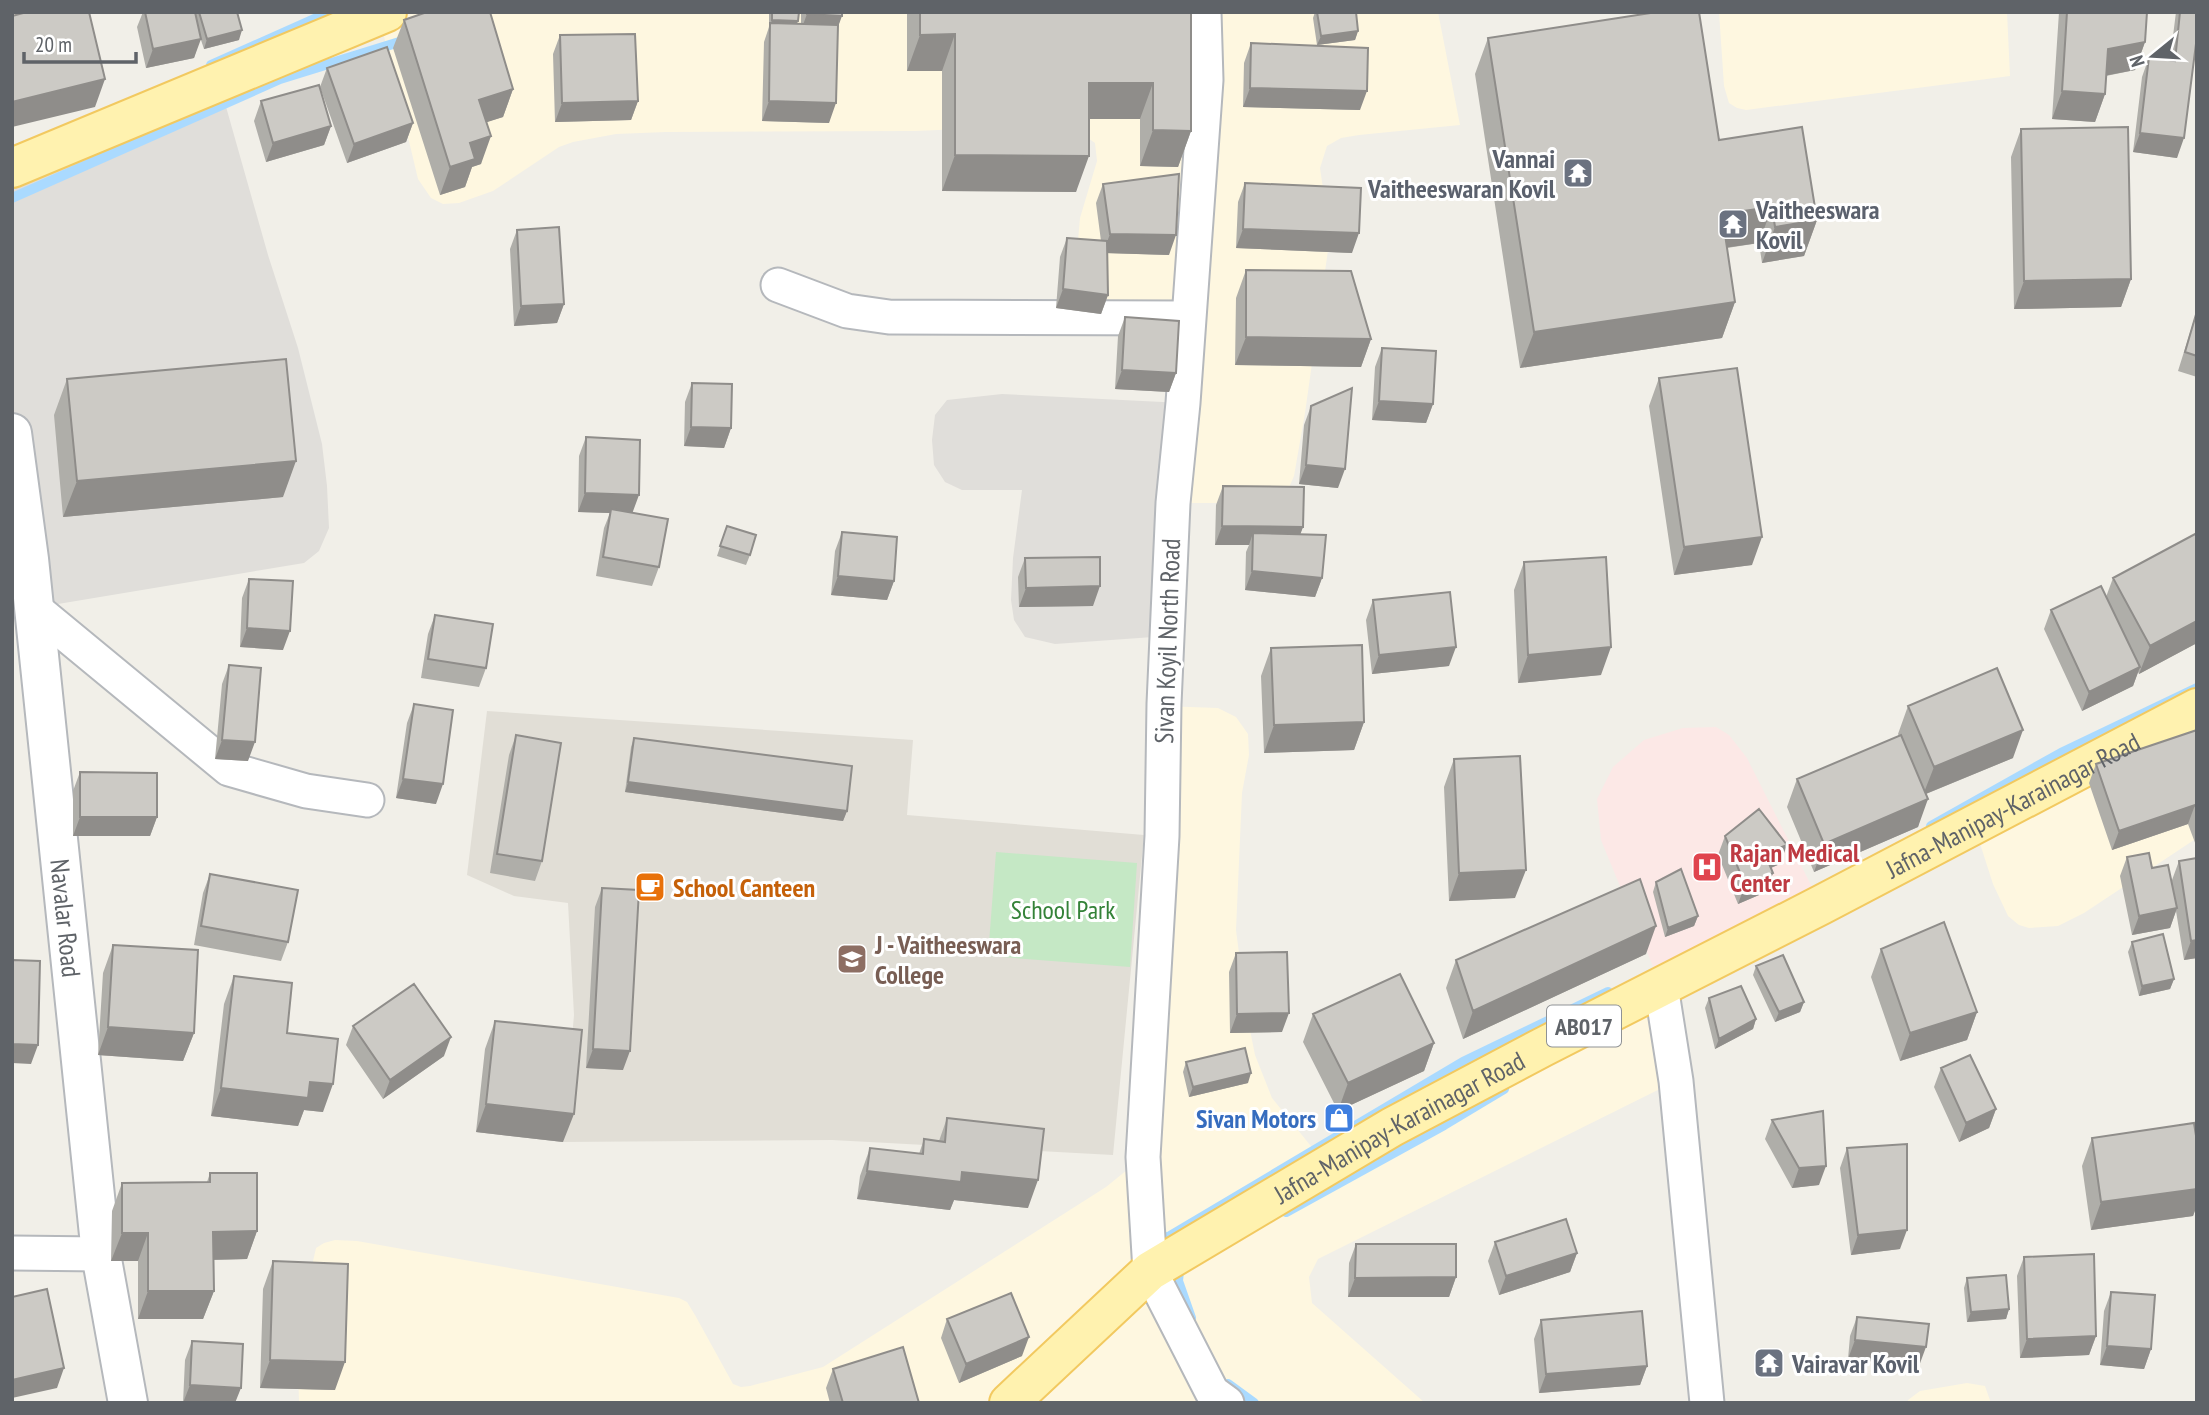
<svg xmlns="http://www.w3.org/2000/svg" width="2209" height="1415" font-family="'PT Sans Narrow',sans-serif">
<rect width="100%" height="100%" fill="#f1efe8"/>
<path fill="#fef7e0" d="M388,12h1050l22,113 -101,10 -18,3 -14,8 -7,22 10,68 -25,177 -11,63 -7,16 -54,11h-60l10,-100 -45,-100h-26l-27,-14 -8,-37 3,-34 17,-57 -2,-18 -20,-14 -68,-2 -92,4 -249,1 -50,2 -43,8 -14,5 -66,44 -34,12 -16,1 -12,-6 -13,-19 -39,-164z
M1719,12h288l3,64 -264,34 -9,-2 -8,-5 -5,-17z
M1161,706l57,2 18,9 12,17 1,21 -7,38 -6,137 11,85 8,40 17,43 55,68 334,-180 15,95 -358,178 -9,18 3,26 113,100h-198l-15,-11 -14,11h-899l-1,-41 6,-61 12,-53 8,-5 11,-3 22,1 322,57 8,4 8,13 38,69 8,3 9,-1 73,-19 283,-180 37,-30z
M2197,708v130l-113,75 -26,13 -29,2 -10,-3 -11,-9 -15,-32 -19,-59z
M1967,1383l18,3 6,17h-84l1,-3 12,-9z"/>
<path fill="#e0deda" d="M219,82l49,173 30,93 24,96 5,42 2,42 -10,23 -15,12 -270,45 -22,-175v-265z
M1002,394l181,9 -16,233 -112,8 -30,-7 -11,-17 -3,-20 2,-42 9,-68h-60l-17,-8 -11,-17 -2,-25 3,-25 12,-15z"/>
<path fill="#e1ded6" d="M487,711l426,29 -6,75 237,20 -31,320 -281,-15 -269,2 11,-127 -6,-112 -54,-7 -47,-21z"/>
<path fill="#fce8e6" d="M1716,727l13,8 18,23 74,147 -160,81 -60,-146 -4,-41 16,-32 31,-27 39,-12z"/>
<path fill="#c5e8c5" d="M996,852l141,11 -7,104 -142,-11z"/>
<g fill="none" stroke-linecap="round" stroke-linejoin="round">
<path stroke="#aadaff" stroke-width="10" d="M211,65l119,-53
M12,198l268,-119 129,-40
M1931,826l130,-73 136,-65
M1286,1212l158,-87 60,-36
M1157,1227l8,12 298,-177 145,-70
M1186,1267l-7,4 -1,10 13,37
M1228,1384l26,19"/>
<g stroke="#b5b8bc" stroke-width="37">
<path id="minor" d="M1204,12l2,68 -23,323 -10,100 -9,201 -2,132 -19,321 7,114 62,121 15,11
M778,285l69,26 42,6 300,1
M34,608l195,161 77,22 61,9
M1661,986l15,95 31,322
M12,1253l89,1"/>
</g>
<g stroke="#b5b8bc" stroke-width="42">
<g id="tertiary">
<path id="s1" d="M12,433l17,126 72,695 27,149"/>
</g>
</g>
<g stroke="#f2c960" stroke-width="42">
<g id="primary">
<path d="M12,168l375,-156"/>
<path id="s2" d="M1009,1403l141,-132 242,-144 151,-80 278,-142 376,-197"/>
</g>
</g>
<use href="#minor" stroke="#fff" stroke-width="33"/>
<use href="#tertiary" stroke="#fff" stroke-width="38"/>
<use href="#primary" stroke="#fff2af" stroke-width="38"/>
</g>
<path fill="#afaea9" d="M143,12h94l2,28 -35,9 -4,-12 -6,21 -48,10 -9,-41z
M769,12h30l-2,11 4,1v-12h41l-4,15 -9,96 -67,-2 2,-79 5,-15z
M907,12h284v119l-13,36 -38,-1v-47h-51l-13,73 -134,-1v-120h-35z
M1315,12h41l2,19 -3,9 -38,5 -4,-27z
M2059,12h88l-2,30 -10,28 -29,6 -1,18 -10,28 -43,-3z
M2176,12h21l-20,146 -44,-6 9,-75 7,-20 21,3z
M404,20l109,69 -10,28 -17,5 -5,42 -9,3 -7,20 -25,8 -47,-147z
M560,35l78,66 -7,19 -76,2 -2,-68z
M1488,38l231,102 98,80 -13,36 -42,7 -3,-20 -32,5 8,54 -13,36 -202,30 -45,-294z
M1251,43l109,67 -117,-3 1,-44z
M327,68l86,55 -7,19 -59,21 -27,-76z
M261,101l70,25 -7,19 -58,17 -12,-41z
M2021,129l110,150 -10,28 -107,2 -3,-152z
M1245,183l107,70 -116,-5 2,-46z
M1103,184l66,71 -61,-2v42l-7,19 -45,-6 4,-51 7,-19 34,3 -5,-38z
M517,230l47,74 -7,19 -43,3 -4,-77z
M1246,270l125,69 -10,28 -126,-2 1,-67z
M2197,310v67l-19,-6z
M1125,317l51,56 -7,19 -54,-3 3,-53z
M1382,348l51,56 -7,19 -54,-3 3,-53z
M1659,378l93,187 -78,10 -25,-169z
M67,379l216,118 -220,20 -9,-102z
M692,383l39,45 -7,20 -40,-2 1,-44z
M1311,406l27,82 -39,-4 5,-59z
M586,437l47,76 26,54 -7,19 -56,-10 8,-48 6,-15 -32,-1 1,-56z
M1223,486l80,41 -3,7 22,44 -7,19 -70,-7 1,-38 3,-7h-34l1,-40z
M727,526l23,29 -4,10 -29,-9z
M842,532l52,49 -7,19 -56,-5 4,-44z
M2197,533v110l-58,31 -1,-2 -5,14 -51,25 -38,-82 7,-19 55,-13 7,-19z
M1025,558l68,48 -74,1 -1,-30z
M1524,562l77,113 -83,8 -4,-93z
M249,579l34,71 -43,-3 2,-49z
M1373,600l76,66 -77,8 -6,-54z
M435,615l51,53 -7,19 -58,-9 7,-44z
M1271,648l93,74 -10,28 -90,3 -3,-77z
M229,665l19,96 -33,-2 7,-75z
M414,704l22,100 -40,-6 11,-75z
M1908,706l105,52 -87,36 -8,33 -104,45 -27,-65 10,-28 102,-43 -1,-2z
M2197,730v118l-9,-24 -76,26 -23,-67 7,-19z
M516,735l26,126 -7,20 -45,-8 19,-118z
M634,738l213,73 -4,10 -218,-29 6,-45z
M1454,759l61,139 -66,3 -5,-114z
M80,772l77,45 -7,19h-77v-45z
M1725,836l55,28 -9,4 2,5 -7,19 -28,12 -20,-49z
M2127,857l25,11 20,12 7,-19 18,97 -13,2 -8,-49 -6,17 -38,7 -12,-59z
M210,874l78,68 -7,19 -87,-16 9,-52z
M1656,882l42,34 -4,10 -29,11 -12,-45z
M602,888l21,182 -37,-2 9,-161z
M2132,942l42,37 -4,10 -31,7 -11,-44z
M113,945l81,88 -11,28 -85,-6 5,-82z
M1881,949l96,63 -10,28 -67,21 -29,-84z
M1236,953l46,79 -52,1 -1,-61z
M1646,954l-183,85 -17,-51 10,-28z
M1756,966l48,36 -4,10 -25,10 -22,-47z
M234,976l53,57 36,79 -19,-2 -6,16 -87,-10 13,-112z
M1709,998l47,21 -3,10 -38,20 -10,-41z
M1313,1014l121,29 -10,28 -86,40 -35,-69z
M495,1021l68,121 -87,-10 9,-83z
M353,1026l91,30 -61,43 -37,-54z
M1186,1062l62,21 -59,14 -6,-25z
M1941,1068l55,41 -7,19 -30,14 -25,-55z
M947,1118l81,90 -74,-8 -4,10 -93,-11 3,-23 10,-28 49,6 5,-15 15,2z
M1772,1120l47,65 -27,3 -27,-49z
M2092,1138l105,4v63l-4,11 -102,14 -9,-64z
M1847,1148l53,101 -49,6 -11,-87z
M210,1173l47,58 -10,28 -34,1 1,31 -11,28h-65v-58h-27l1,-50 10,-28 85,-1z
M1495,1242l82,11 -7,19 -71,23 -11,-34z
M1356,1244l100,33 -7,20h-101l1,-34z
M2024,1257l72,79 -7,19 -69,3 -3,-82z
M273,1261l62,129 -75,-2 3,-99z
M1967,1278l42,31 -3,10 -39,3 -3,-34z
M2111,1292l40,57 -7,20 -44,-4 4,-54z
M1857,1317l62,49 -71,-7 2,-23z
M947,1319l75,37 -63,27 -18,-45z
M1541,1320l106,46 -7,19 -101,8 -5,-54z
M192,1341l43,62h-52l2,-43z
M833,1369l86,34h-89l-4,-15z"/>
<path fill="#8f8d8a" d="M860,12h32v2z
M807,14l35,2 -7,19 -35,-2z
M772,20l26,1 -3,9 -25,-5z
M242,30l-3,10 -35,9 3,-10z
M1358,31l-3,9 -38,5 4,-9z
M955,34l-13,37h-35l13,-36z
M201,39l-7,19 -48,10 7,-19z
M2145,42l-10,28 -37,7 10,-28z
M105,79l-10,28 -83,20v-25z
M1089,83h64l-13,36h-64z
M1250,88l117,3 -7,19 -117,-3z
M513,89l-10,28 -34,11 10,-28z
M2062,91l43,3 -10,28 -43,-3z
M638,101l-7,19 -76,2 7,-19z
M769,101l67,2 -7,20 -67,-2z
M413,123l-7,19 -59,21 7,-19z
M331,126l-7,19 -58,17 7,-19z
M1153,130l38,1 -13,36 -38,-1z
M2140,133l44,5 -7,20 -44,-6z
M491,136l-10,28 -9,3 -7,20 -25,8 10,-28 20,-24z
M955,155l134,1 -13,36 -134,-1z
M1772,207l-13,36 -50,7 13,-36z
M1817,220l-13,36 -42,7 13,-36z
M1243,229l116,4 -7,20 -116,-5z
M1110,234l66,1 -7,20 -66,-2z
M2131,279l-10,28 -107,2 10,-28z
M1063,289l45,6 -7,19 -45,-6z
M1735,302l-13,36 -202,30 14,-36z
M564,304l-7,19 -43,3 7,-20z
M1246,337l125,2 -10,28 -126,-2z
M1122,370l54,3 -7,19 -54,-3z
M1379,401l54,3 -7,19 -54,-3z
M691,427l40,1 -7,20 -40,-2z
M296,461l-13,36 -220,20 14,-36z
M1306,465l39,4 -7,19 -39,-4z
M585,493l54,2 -7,19 -21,-5 -1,4 -32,-1z
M1222,526l81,1 -7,19 -43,-13 -4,12h-34z
M1762,537l-10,28 -78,10 10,-28z
M1252,571l70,7 -7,19 -70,-7z
M838,576l56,5 -7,19 -56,-5z
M1100,586l-7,20 -74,1 7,-19z
M2197,621v22l-58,31 11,-28z
M247,628l43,3 -7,19 -43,-3z
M1456,647l-7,19 -77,8 7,-19z
M1611,647l-10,28 -83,8 10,-28z
M2140,667l-7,19 -51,25 7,-19z
M1364,722l-10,28 -90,3 10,-28z
M2023,730l-10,28 -90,37 11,-28z
M222,740l33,2 -7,19 -33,-2z
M403,779l40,5 -7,20 -40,-6z
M628,782l219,29 -4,10 -218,-29z
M1928,799l-10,28 -104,45 10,-28z
M2195,805l-7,19 -76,26 7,-19z
M80,817h77l-7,19h-77z
M1787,845l-7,19 -22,9 7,-19z
M1526,870l-11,28 -66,3 10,-28z
M1773,873l-7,19 -28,12 7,-19z
M2177,908l-7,20 -38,7 7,-19z
M1698,916l-4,10 -29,11 3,-9z
M1656,926l-10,28 -183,85 10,-28z
M2197,940v18l-13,2 7,-19z
M2174,979l-4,10 -31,7 3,-10z
M1804,1002l-4,10 -25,10 4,-10z
M1977,1012l-10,28 -67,21 10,-28z
M1289,1013l-7,19 -52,1 7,-19z
M1756,1019l-3,10 -38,20 4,-10z
M108,1027l86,6 -11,28 -85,-6z
M451,1037l-7,19 -61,43 7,-19z
M1434,1043l-10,28 -86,40 10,-28z
M12,1044l26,1 -7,19 -19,-1z
M593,1049l37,2 -7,19 -37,-2z
M1251,1073l-3,10 -59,14 4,-10z
M310,1082l23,2 -10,28 -19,-2 -6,16 -87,-10 10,-28z
M486,1104l88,10 -11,28 -87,-10z
M1996,1109l-7,19 -30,14 7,-19z
M1826,1166l-7,19 -27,3 7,-20z
M867,1171l95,1 76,8 -10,28 -74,-8 -4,10 -93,-11z
M2197,1189v16l-4,11 -102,14 10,-28z
M1907,1230l-7,19 -49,6 7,-20z
M257,1231l-10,28 -44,1 10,-28z
M122,1233h26l-10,28h-27z
M1577,1253l-7,19 -71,23 7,-19z
M1456,1277l-7,20h-101l7,-19z
M148,1291h66l-11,28h-65z
M2009,1309l-3,10 -39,3 4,-10z
M2096,1336l-7,19 -69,3 7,-19z
M1029,1337l-7,19 -63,27 7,-19z
M1855,1340l71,7 -7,19 -71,-7z
M2107,1346l44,3 -7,20 -44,-4z
M270,1360l75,2 -10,28 -75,-2z
M1647,1366l-7,19 -101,8 7,-19z
M64,1368l-7,20 -45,10v-18z
M190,1385l51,3 -6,15h-52z"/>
<path fill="#cccac5" stroke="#8f8d8a" stroke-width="2" d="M27,12h62l16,67 -93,23v-86z
M145,12h50l6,27 -48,10z
M199,12h38l5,18 -35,9z
M427,12h63l23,77 -34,11 12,36 -21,7 5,16 -25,8 -46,-147z
M772,12h27l-1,9 -26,-1z
M807,12h35v4l-35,-2z
M920,12h271v119l-38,-1v-47h-64v73l-134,-1v-121l-35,1z
M1317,12h39l2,19 -37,5z
M1657,12h42l20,128 83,-13 15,93 -42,7 -3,-20 -50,7 13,88 -201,30 -46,-294z
M2067,12h80l-2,30 -37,7 -3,45 -43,-3z
M2180,12h17v24l-13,102 -44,-5 9,-76 26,4z
M770,23l68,2 -2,78 -67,-2z
M635,34l3,67 -76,2 -2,-68z
M1251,43l117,5 -1,43 -117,-3z
M387,47l26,76 -59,21 -27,-76z
M319,85l12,41 -58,17 -12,-42z
M2128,127l3,152 -107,2 -3,-152z
M1179,174l-3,61 -66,-1 -7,-50z
M1245,183l116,5 -2,45 -116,-4z
M559,227l5,77 -43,2 -4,-76z
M1067,238l40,3 1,54 -45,-6z
M1246,270l105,1 20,68 -125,-2z
M2197,311v45l-12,-4z
M1125,317l54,4 -3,52 -54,-3z
M1382,348l54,3 -3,53 -54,-3z
M286,359l10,102 -219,20 -10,-102z
M1737,368l25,169 -78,10 -25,-169z
M692,383l40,1 -1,44 -40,-1z
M1352,388l-7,81 -39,-4 5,-59z
M586,437l54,3 -1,55 -54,-2z
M1223,486l81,1 -1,40 -81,-1z
M611,509l57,10 -9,48 -56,-10z
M727,526l29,9 -6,20 -30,-9z
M842,532l55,5 -3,44 -56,-5z
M1253,533l73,2 -4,43 -70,-7z
M2197,533v88l-47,25 -37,-68z
M1100,557v29l-74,2 -1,-30z
M1606,557l5,90 -83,8 -4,-93z
M249,579l44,2 -3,50 -43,-3z
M2101,586l39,81 -51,25 -38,-82z
M1450,592l6,55 -77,8 -6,-55z
M435,615l58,9 -7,44 -58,-9z
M1362,645l2,77 -90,3 -3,-77z
M229,665l32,3 -6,74 -33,-2z
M1997,668l26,62 -89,37 -26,-61z
M414,704l39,6 -10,74 -40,-5z
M2197,730v80l-2,-5 -76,26 -23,-67z
M516,735l45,8 -19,118 -45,-7z
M1901,735l27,64 -104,45 -27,-65z
M634,738l218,28 -5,45 -219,-29z
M1520,756l6,114 -67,3 -5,-114z
M80,772l77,1v44h-77z
M1759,809l28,36 -22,9 8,19 -28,12 -20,-49z
M2149,853l3,15 16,-3 9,43 -38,8 -12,-59z
M2197,858v82l-6,1 -12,-80z
M1681,869l17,47 -30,12 -12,-46z
M210,874l88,16 -10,52 -87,-16z
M1640,879l16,47 -183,85 -17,-51z
M602,888l37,2 -9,161 -37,-2z
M1944,922l33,90 -67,21 -29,-84z
M2163,934l11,45 -32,7 -10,-44z
M113,945l85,5 -4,83 -86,-6z
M1287,952l2,61 -52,1 -1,-61z
M1783,955l21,47 -25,10 -23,-46z
M12,960l28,1 -2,84 -26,-1z
M1400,974l34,69 -86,40 -35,-69z
M234,976l58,7 -5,50 51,6 -5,45 -23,-2 -2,16 -87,-10z
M414,984l37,53 -61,43 -37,-54z
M1741,986l15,33 -37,20 -10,-41z
M495,1021l87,9 -8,84 -88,-10z
M1245,1048l6,25 -58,14 -7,-25z
M1970,1055l26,54 -30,14 -25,-55z
M1823,1111l3,55 -27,2 -27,-48z
M947,1118l97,11 -6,51 -76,-8 -1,10 -94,-11 3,-23 53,6 1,-15 21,3z
M2194,1123l3,19v47l-96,13 -9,-64z
M1907,1144v86l-49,5 -11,-87z
M210,1173h47v58l-44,1 1,59h-66v-58h-26v-50l88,-1z
M1566,1219l11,34 -71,23 -11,-34z
M1356,1244h100v33l-101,1z
M2094,1254l2,82 -69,3 -3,-82z
M273,1261l75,3 -3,98 -75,-2z
M2006,1275l3,34 -38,3 -4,-34z
M47,1289l17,79 -52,12v-83z
M2111,1292l44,3 -4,54 -44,-3z
M1011,1293l18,44 -63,27 -19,-45z
M1642,1311l5,55 -101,8 -5,-54z
M1857,1317l72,7 -3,23 -71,-7z
M192,1341l51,3 -2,44 -51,-3z
M903,1347l16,56h-76l-10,-34z"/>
<defs>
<g id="temple-square" transform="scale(1.575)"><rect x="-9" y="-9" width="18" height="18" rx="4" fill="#6b7280" stroke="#fff"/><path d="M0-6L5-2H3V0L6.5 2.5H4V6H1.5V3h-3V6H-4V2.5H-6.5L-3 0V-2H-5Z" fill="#fff"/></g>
<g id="hospital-square" transform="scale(1.575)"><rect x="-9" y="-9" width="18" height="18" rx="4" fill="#e0444e" stroke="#fff"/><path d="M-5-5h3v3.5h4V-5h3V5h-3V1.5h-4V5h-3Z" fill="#fff"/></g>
<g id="cafe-square" transform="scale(1.575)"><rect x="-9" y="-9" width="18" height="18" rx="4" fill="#e8710a" stroke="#fff"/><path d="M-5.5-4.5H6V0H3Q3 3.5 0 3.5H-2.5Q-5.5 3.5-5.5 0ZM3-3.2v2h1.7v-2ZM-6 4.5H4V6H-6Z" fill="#fff"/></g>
<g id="school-square" transform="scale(1.575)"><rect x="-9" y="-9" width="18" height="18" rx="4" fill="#8d6e63" stroke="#fff"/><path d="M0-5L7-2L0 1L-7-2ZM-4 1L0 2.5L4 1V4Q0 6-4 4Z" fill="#fff"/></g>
<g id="shop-square" transform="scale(1.575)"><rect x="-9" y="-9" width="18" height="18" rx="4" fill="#3f7fe0" stroke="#fff"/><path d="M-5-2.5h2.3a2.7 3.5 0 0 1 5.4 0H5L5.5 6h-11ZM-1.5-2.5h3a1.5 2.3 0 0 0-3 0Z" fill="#fff"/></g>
</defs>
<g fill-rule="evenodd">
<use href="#temple-square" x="1578" y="173"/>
<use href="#temple-square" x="1733" y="224"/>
<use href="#hospital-square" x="1707" y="867"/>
<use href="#cafe-square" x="650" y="887"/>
<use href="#school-square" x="852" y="959"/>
<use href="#shop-square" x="1339" y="1118"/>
<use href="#temple-square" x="1769" y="1363"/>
</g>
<g text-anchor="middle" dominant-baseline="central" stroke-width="6" stroke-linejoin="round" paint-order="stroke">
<rect fill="#fff" stroke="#8f9295" stroke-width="2" x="1547" y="1005.5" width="74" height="41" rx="5"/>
<g font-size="24" font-weight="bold" fill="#5f6368">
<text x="1584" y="1026">AB017</text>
</g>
<g font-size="26" font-weight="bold" fill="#5b616d" stroke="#fff" text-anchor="start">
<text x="1555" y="158" text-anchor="end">Vannai<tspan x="1555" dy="30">Vaitheeswaran Kovil</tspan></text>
<text x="1756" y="209">Vaitheeswara<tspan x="1756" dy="30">Kovil</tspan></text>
<text x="1792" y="1363">Vairavar Kovil</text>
</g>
<g font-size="26" fill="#5f6368" stroke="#fff">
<text transform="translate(1167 641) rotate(-88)">Sivan Koyil North Road</text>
<text stroke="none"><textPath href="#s2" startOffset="1174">Jafna-Manipay-Karainagar Road</textPath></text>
<text stroke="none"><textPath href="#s1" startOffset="488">Navalar Road</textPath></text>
<text stroke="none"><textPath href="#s2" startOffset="481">Jafna-Manipay-Karainagar Road</textPath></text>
</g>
<g font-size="26" font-weight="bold" fill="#be3a42" stroke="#fff" text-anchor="start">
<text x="1730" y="852">Rajan Medical<tspan x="1730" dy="30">Center</tspan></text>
</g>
<g font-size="26" font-weight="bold" fill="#c56008" stroke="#fff" text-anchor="start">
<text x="673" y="887">School Canteen</text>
</g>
<g font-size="26" fill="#348238" stroke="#fff">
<text x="1063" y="909">School Park</text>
</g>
<g font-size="26" font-weight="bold" fill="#785e54" stroke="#fff" text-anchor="start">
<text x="875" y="944">J - Vaitheeswara<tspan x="875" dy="30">College</tspan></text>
</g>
<g font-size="26" font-weight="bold" fill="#366cbe" stroke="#fff" text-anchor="end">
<text x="1316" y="1118">Sivan Motors</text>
</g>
</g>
<rect width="2209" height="1415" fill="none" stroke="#5f6368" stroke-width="28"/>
<g transform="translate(2153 56) rotate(252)" stroke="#ffffff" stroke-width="5" paint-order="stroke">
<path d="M0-5L12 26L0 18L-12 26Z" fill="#5f6368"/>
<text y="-10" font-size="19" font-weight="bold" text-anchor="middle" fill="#5f6368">N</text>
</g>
<path d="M24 52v10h112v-10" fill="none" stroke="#5f6368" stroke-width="3.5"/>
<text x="35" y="52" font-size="21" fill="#5f6368" stroke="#ffffff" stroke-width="5" paint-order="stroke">20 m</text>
</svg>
